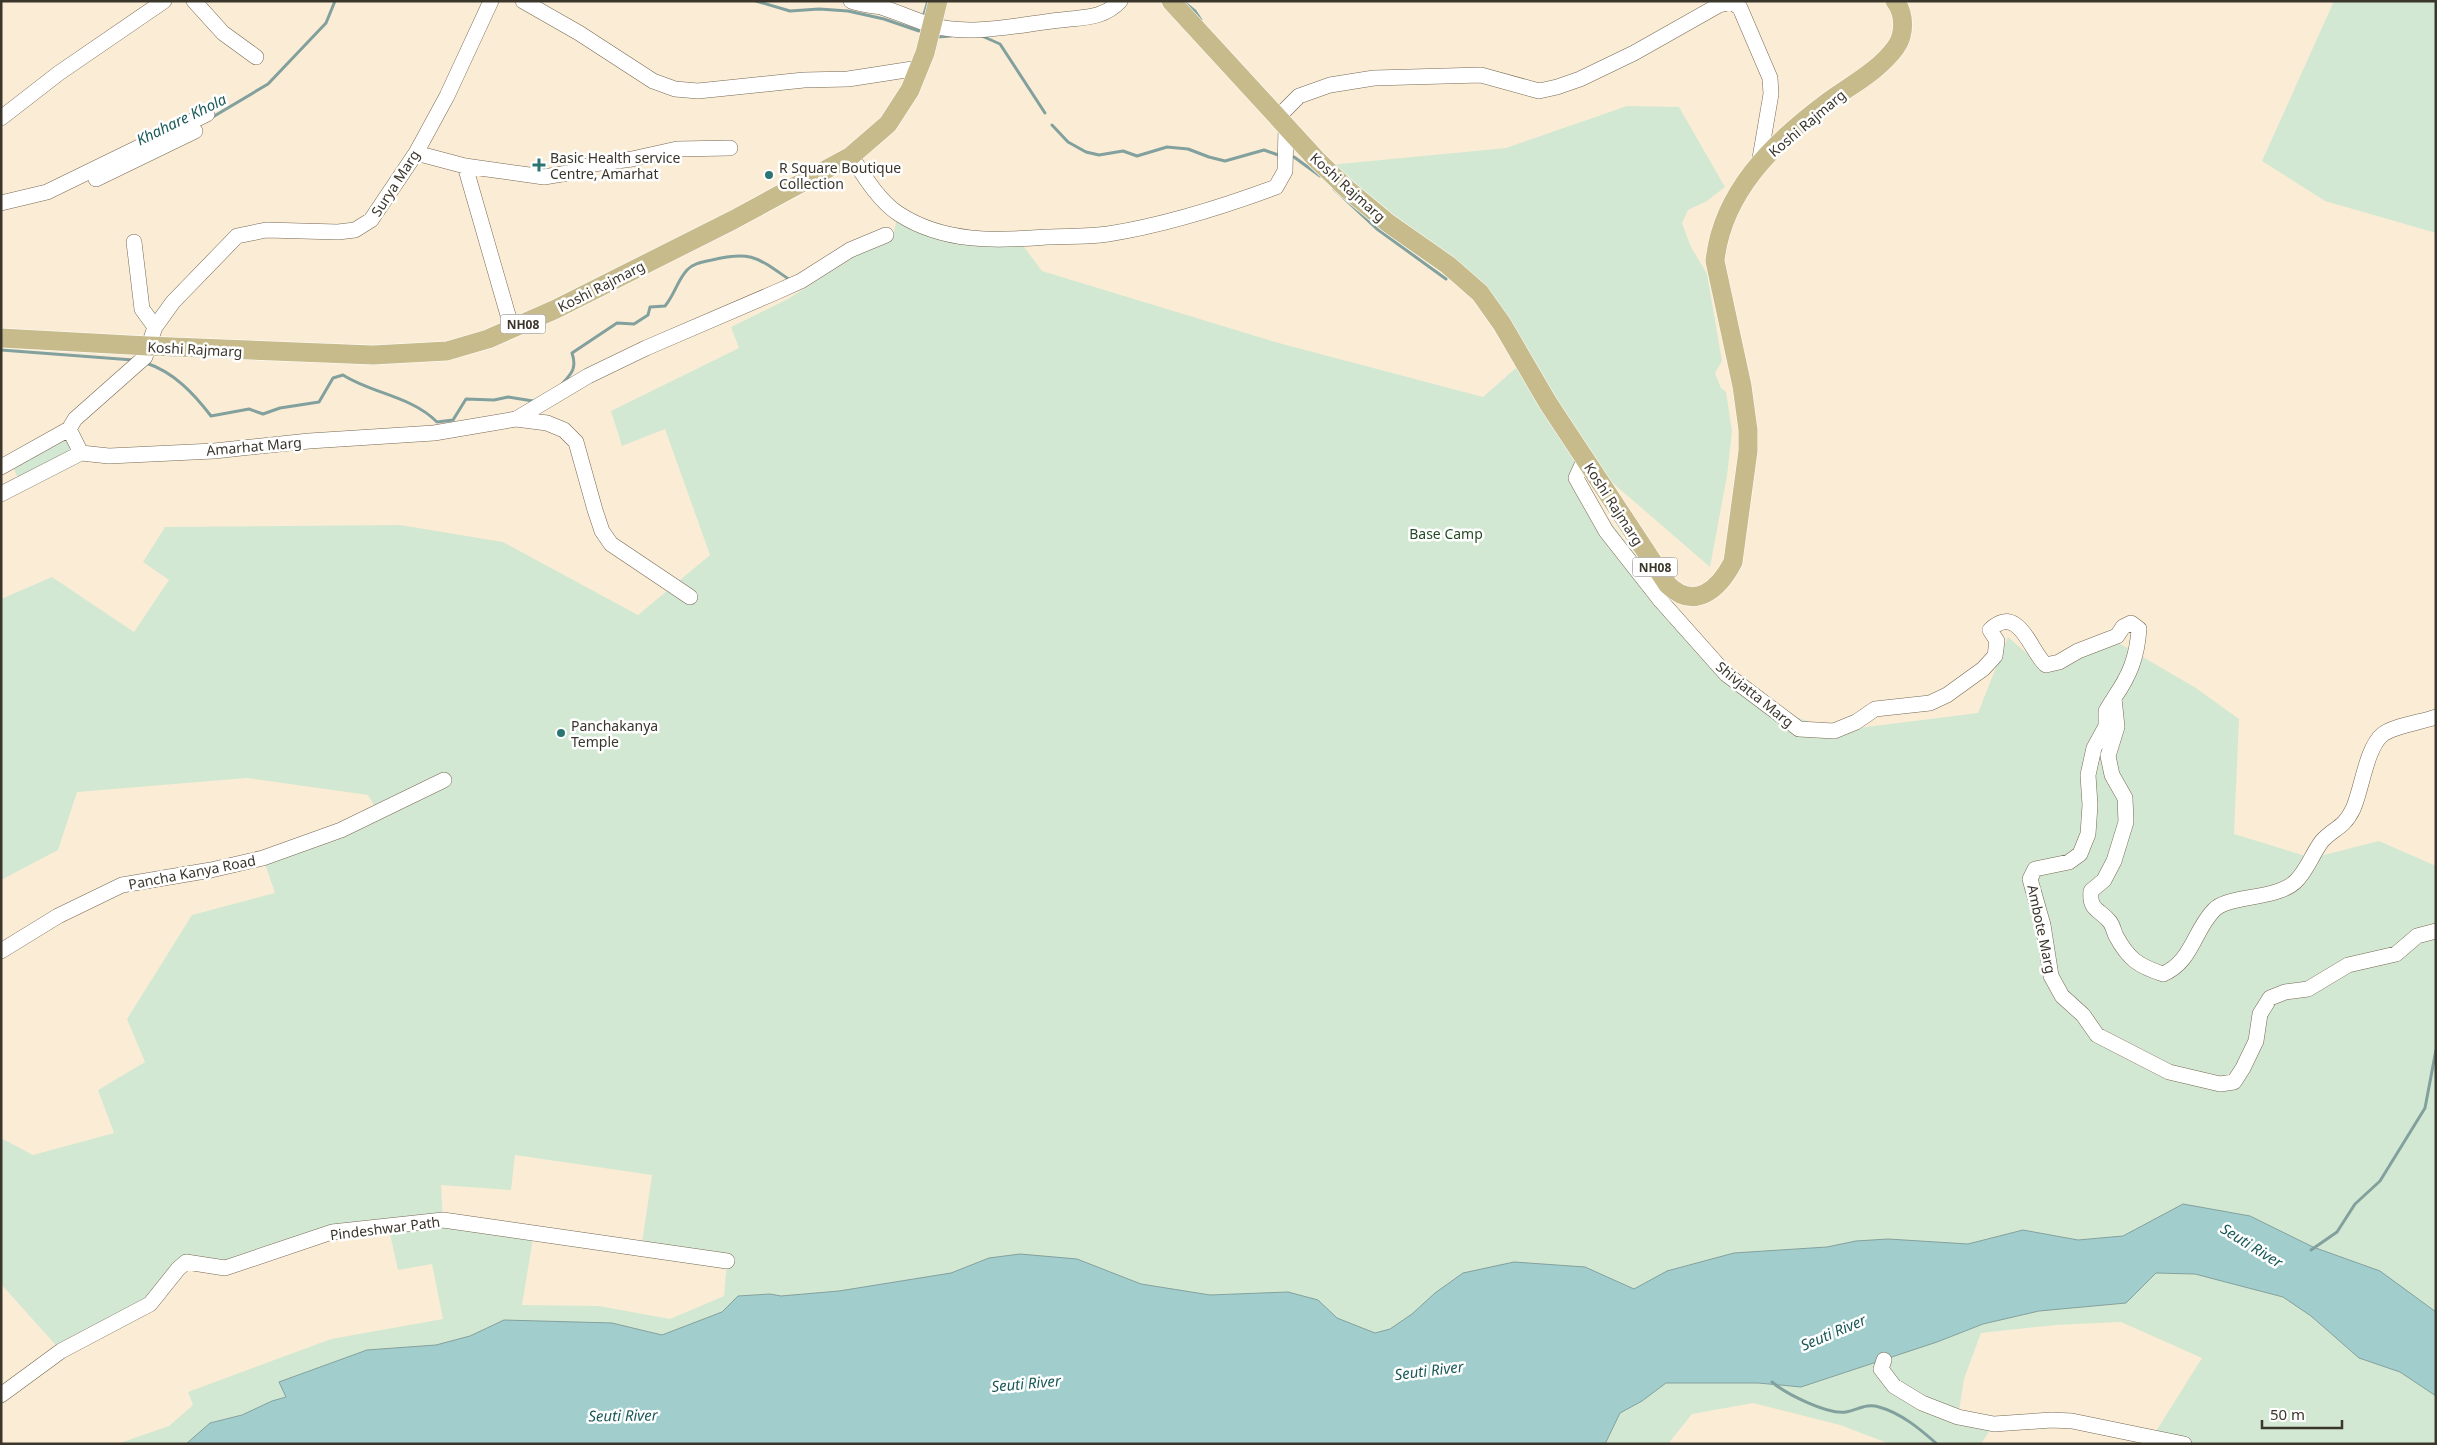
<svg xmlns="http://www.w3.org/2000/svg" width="2437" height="1445" font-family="'Noto Sans',sans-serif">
<rect width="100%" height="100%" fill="#fbedd5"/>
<path fill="#d3e8d2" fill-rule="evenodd" d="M2334,1h102v232l-111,-32 -63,-40z
M1627,106l52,1 46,80 -18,14 -19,9 -6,13 9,24 16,27 15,87 -7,12 6,15 5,4 6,39 -5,45 -17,91 -125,-108 -8,19 149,196 38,31 70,26 144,-18 30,-76 41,36 63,-34 84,49 43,31 -5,115 78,24 67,-17 57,25v446l-56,-41 -67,-24 -63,-31 -67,-12 -60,32 -45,4 -55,-10 -55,14 -80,-5 -32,2 -29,6 -93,6 -67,18 -33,18 -49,-22 -122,6 -28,20 -23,21 -22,15 -15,4 -38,-15 -19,-18 -30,-8 -78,3 -69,-11 -64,-25 -88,-1 -38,15 -112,18 -58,5 -11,-2 -32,2 -16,16 -60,23 -50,-12 -108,-3 -34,16 -34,9 -69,5 -88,32 7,15 -14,4 -30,14 -32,8 -24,21h-69l52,-18 24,-21 -5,-13 143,-53 112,-20 -11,-55 -34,6 -10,-45 -163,43 -39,-6 -22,26 -103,63 -60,-67v-146l32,17 81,-22 -16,-43 47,-28 -18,-43 65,-104 83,-22 -12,-35 115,-46 -10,-17 -121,-17 -170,14 -19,58 -57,30v-281l51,-22 82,55 35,-52 -26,-18 22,-35 235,-2 103,17 135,73 72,-60 -45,-126 -43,17 -11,-35 128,-63 -8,-21 57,-28 74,-47 30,-11 6,-27 30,15 90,10 24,32 233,71 208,55 44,-39 -30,-51 -89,-78 -79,-64 177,-17zM515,1155l137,20 -11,75 86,11 -3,35 -54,23 -71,-13 -77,-1 12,-73 -91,-12 -2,-35 70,5z
M67,438l10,12 -53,27 -7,-1 -4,-9z
M2156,1273l39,1 88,23 28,19 48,42 41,14 36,24v48h-288l54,-86 -81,-36 -65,3 -75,8 -17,46 -6,38 36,7 -13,20h-91l-50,-19 -87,-22 -61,11 -24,30h-63l15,-31 22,-12 24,-18h92l43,4 136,-45 46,-18 56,-13 87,-8z"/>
<path fill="#a1cecd" stroke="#82a09d" d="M2183,1204l67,12 63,31 67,24 56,41v84l-36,-24 -41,-14 -48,-42 -28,-19 -88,-23 -39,-1 -30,30 -87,8 -56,13 -46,18 -136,45 -43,-4h-92l-24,18 -22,12 -15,31h-1419l24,-21 32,-8 30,-14 14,-4 -7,-15 88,-32 69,-5 34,-9 34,-16 108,3 50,12 60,-23 16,-16 32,-2 11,2 58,-5 112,-18 38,-15 31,-4 57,5 64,25 69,11 78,-3 30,8 19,18 38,15 15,-4 22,-15 23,-21 28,-20 51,-11 71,5 49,22 33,-18 67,-18 93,-6 29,-6 32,-2 80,5 55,-14 55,10 45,-4z"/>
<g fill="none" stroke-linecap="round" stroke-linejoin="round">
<path stroke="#82a09d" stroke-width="3" d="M756,1l34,10 29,-2 29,2 36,8 35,12
M1185,3l10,8 6,9
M924,14l4,-13
M982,36l18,8 45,69
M937,37l14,-1
M211,118l57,-34 58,-61 9,-22
M1052,125l16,17 18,10 13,3 24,-4 14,5 30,-9 21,2 21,8 16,4 39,-11 17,6
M1294,157l26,19
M1334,189l43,40 69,50
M1,350l132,10
M146,363c28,9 48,31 65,53l38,-7 14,5 17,-6 39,-6 14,-24 10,-3c30,19 68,21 94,47l16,-2 13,-21 28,1 14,-3 25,4
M562,384c10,-11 15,-16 10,-31l45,-30 17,1 14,-9 2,-8 15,-1c10,-12 12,-25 22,-36 7,-7 16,-8 25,-10 39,-10 46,-2 78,20
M2311,1250l26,-18 18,-28 25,-23 45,-73 11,-58
M1772,1382c14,12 56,33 74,30 12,-2 20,-9 33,-5 22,6 41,22 58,37"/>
<g stroke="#756853" stroke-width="16">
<path id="minor" d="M194,1l29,32 33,24
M523,1l56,32 74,48 22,8 23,2 106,-11 44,-1 71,-11
M851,1c9,4 20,4 30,6 17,5 33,13 50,18 40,12 90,-1 130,-5 23,-3 42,-1 59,-19
M1,118l58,-45 105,-72
M1277,118l22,-22 31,-11 44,-7 107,-3 58,16 18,-4 23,-8 54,-26 85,-48 13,-3 8,6 30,70 1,16 -12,70
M416,153l49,13 79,11 24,-4 25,-9 39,-5 45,-10 53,-1
M851,156c13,20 28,45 48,58 45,29 97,27 148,23 20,-1 41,0 61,-3 57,-9 114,-27 168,-47l9,-16 1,-44
M465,166l47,163
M96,179l99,-48
M1,203l46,-11 160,-78
M134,242l8,67 13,18
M516,419l72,-43 58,-28 128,-55 27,-12 49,-31 36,-15
M81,453l-12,-24 6,-10 70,-62 10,-30 18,-25 64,-66 29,-6 72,2 17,-2 16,-10 45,-67 31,-57 44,-95
M1585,458l-9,20 30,53 55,70 65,73 73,55 35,2 22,-9 19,-13 55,-6 17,-8 36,-26 12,-13 2,-15 -7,-11c29,-28 41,23 56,35l13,-3 19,-11 39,-15 6,-9 8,-4 8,6c-2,28 -9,46 -25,69l3,29 -9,29 4,19 13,23 1,24 -12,39 -10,19 -13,11c-2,20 9,18 19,31 3,4 4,10 6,14 13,24 23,30 47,38 29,-12 31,-44 51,-64 14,-15 61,-10 81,-28 12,-11 17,-28 27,-41 12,-13 22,-13 31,-32 9,-20 13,-60 29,-74 10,-9 40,-13 54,-18
M1,467l68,-38
M1,494l80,-41 28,3 105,-5 95,-10 125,-8 82,-14 31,4 17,7 12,12 19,68 7,21 9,13 79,53
M2112,701l-6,10v15l-12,22 -6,27 2,30 -2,29 -8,20 -11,8 -34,7 -5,10 13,46 8,51 11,20 21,19 14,20 72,37 51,12 14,-2 9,-14 13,-27 4,-27 10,-16 15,-6 23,-3 40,-24 48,-11 21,-18 19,-5
M1,951l57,-35 64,-31 89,-15 52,-12 78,-28 103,-50
M1884,1360l-3,9 13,17 28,17 36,14 36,7 58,-4 20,1 112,23
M1,1395l60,-44 89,-47 28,-35 8,-7 39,6 107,-36 111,-12 284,41"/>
</g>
<g stroke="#fff" stroke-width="20">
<path id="major" d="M1171,1l145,158 31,30 41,34 60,42 32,28 22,31 46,79 120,182c27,26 51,4 65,-23l15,-111v-21l-6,-44 -27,-125c7,-68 58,-118 110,-157 24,-18 53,-32 71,-57 9,-13 9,-33 -1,-46
M1,338l147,8 225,9 74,-4 41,-12 68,-30 177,-89 118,-64 37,-32 22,-34 15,-37 13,-52"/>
</g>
<use href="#minor" stroke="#fff" stroke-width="15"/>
<use href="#major" stroke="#c7bb8c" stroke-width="19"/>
</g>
<g fill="#2b7573" stroke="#fff" stroke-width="2">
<path d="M536.5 157.5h5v5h5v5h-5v5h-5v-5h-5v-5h5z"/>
<circle cx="769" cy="175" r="5"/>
<circle cx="561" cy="733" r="5"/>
</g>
<g text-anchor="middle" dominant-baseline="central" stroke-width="5" stroke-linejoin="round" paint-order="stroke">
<g fill="#fff" stroke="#76726b" stroke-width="1">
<rect x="500.5" y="314.5" width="45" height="19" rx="4"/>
<rect x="1632.5" y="557.5" width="45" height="19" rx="4"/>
</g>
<g font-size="12" font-weight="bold" fill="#3b362c">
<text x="523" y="324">NH08</text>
<text x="1655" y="567">NH08</text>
</g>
<g font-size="14" fill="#3b362c" stroke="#fff">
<text transform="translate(1807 123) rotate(-40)">Koshi Rajmarg</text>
<text transform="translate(395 183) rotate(-57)">Surya Marg</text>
<text transform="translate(1348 187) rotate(42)">Koshi Rajmarg</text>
<text transform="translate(601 286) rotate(-27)">Koshi Rajmarg</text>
<text transform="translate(195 349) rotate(3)">Koshi Rajmarg</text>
<text transform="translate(254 446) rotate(-5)">Amarhat Marg</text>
<text transform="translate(1614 504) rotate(57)">Koshi Rajmarg</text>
<text transform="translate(1755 694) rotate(39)">Shivjatta Marg</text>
<text transform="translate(192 872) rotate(-11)">Pancha Kanya Road</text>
<text transform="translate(2042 929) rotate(78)">Ambote Marg</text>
<text transform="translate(385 1228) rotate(-7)">Pindeshwar Path</text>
</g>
<g font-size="14" fill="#3b362c" stroke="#fff" text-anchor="start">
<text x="550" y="157">Basic Health service<tspan x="550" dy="16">Centre, Amarhat</tspan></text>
<text x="779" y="167">R Square Boutique<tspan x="779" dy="16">Collection</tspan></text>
<text x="571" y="725">Panchakanya<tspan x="571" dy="16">Temple</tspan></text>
</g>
<g font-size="14" fill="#254c26" stroke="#fff">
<text x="1446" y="533">Base Camp</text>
</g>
<g font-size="15" font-style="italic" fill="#1b5959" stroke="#fff">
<text transform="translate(181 119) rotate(-26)">Khahare Khola</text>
<text transform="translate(2252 1245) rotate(32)">Seuti River</text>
<text transform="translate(1833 1332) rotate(-23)">Seuti River</text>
<text transform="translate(1429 1370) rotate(-7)">Seuti River</text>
<text transform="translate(1026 1383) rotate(-5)">Seuti River</text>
<text transform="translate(623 1415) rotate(-1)">Seuti River</text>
</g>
</g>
<rect width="2437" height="1445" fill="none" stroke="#3b362c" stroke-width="5"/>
<path d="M2262 1420v8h80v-8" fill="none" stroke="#3b362c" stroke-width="2.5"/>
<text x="2270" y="1420" font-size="15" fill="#3b362c" stroke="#ffffff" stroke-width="4" paint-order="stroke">50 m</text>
</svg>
